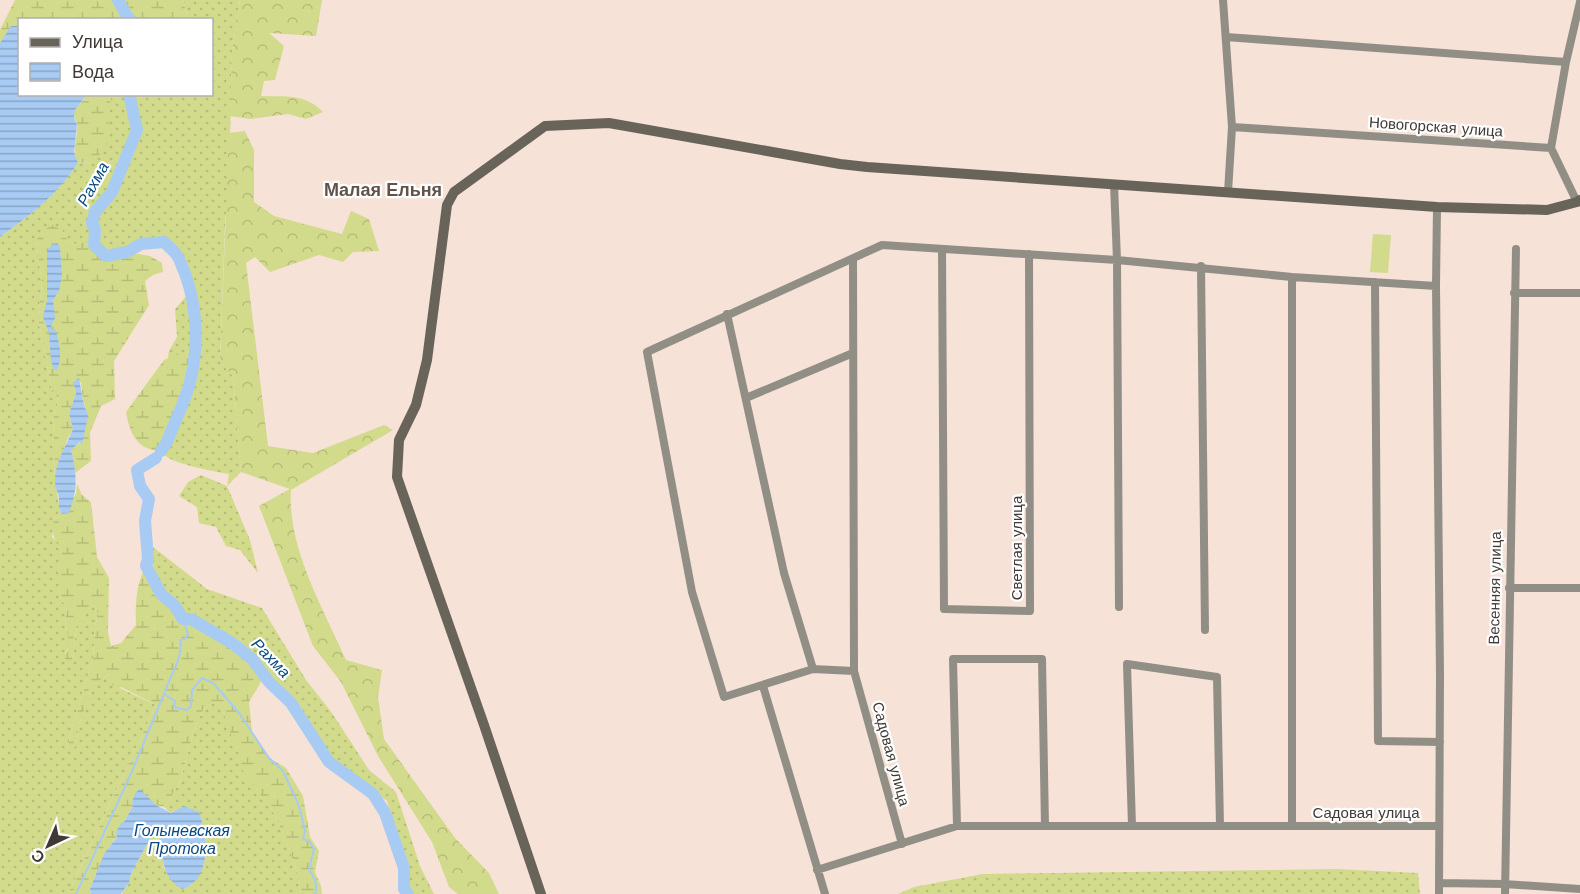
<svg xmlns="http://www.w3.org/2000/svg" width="1580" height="894" font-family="'Work Sans',sans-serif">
<defs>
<pattern id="grass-dots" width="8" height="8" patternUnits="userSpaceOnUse" patternTransform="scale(1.5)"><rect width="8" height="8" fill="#d2db8b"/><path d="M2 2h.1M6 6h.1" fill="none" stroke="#b6bd79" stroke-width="1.8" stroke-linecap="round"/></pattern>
<pattern id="forest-crowns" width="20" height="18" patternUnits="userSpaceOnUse" patternTransform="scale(1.5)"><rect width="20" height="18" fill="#d2db8b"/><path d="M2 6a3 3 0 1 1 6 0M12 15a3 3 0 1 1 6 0" fill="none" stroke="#b6bd79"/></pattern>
<pattern id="wetland-marsh" width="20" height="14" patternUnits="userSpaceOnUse" patternTransform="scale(1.5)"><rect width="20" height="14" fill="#d2db8b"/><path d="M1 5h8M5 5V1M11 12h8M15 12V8" fill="none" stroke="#b6bd79"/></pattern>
<pattern id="water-rules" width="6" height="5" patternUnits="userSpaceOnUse" patternTransform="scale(1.5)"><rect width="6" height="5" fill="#a8cbf4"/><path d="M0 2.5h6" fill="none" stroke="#8aa6c6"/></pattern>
</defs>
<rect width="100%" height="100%" fill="#f6e2d7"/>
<path fill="url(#grass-dots)" d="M183,0h57l-8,52 -3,134 -4,38 -5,138 13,14 8,96 -14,14 23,54 8,33 -18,-23 -14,-4 -10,-19 -17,-4 -2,-16 -18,-11 9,-14 13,-7 26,11 2,-12c-15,-3 -62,-10 -68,-23l6,-9v-79l2,-12 8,-14 -2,-28 15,-17 -11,-35 -15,-15 -23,2 -14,8 -21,4 -12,-11h-16l-10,-4 -6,-11 -26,11 6,42 -4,35 14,73 7,8 -6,21 2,60 5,31 -5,7 -3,19 5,5 6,17 -5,11 2,26 7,14 -2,12 3,13v13l-3,5 7,8 4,-29 13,-25 5,-1 4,7 -3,13 -2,31 -26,91 9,-3 3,-20 14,-42 18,-9v10l45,21 -88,189h-68v-657c33,-24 54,-39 78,-74l14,-1 16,-50 3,-17 101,-1v-74l-24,-1z
M153,547l54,42 55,19 44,72 26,33 37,57 27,22 24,74 14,28h-27l1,-8 -21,-85 -56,-43 -43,-64 -37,-40 -67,-41 -20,-21 -12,-28z
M214,702l8,6 22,63 31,44 20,49 6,30h-179l7,-11 2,-9 24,-45 4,2 5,37 26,18 14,-21 -29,-55 -4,3 -7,-6 16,-25 14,-52 9,-20z
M1336,869l82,4 2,21h-522l16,-7 69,-13z"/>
<path fill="url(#forest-crowns)" d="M240,0h82l-6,36 -47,-3 15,13 -9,34 -11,1 -3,15c23,1 44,-3 62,16l-17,7 -18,-5 -38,5 -20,-3 2,-65z
M245,131l9,19v52l20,14 68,18 9,-23 18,8 10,32 -26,1 -10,10 -24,-7 -49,17 -15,-15 -9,6 22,183 45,7 71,-28 9,5 -102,60c-4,57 32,118 55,170l36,10 -4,27 6,42 71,99 34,35 10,21h-41l-9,-7 -17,-45 -54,-86 -37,-74 -28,-36 -54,-140 31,-17 -49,-17 -8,-96 -13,-14 9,-229z"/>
<path fill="url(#wetland-marsh)" d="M15,0h168l5,19 -168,1 -1,6 -8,1 -11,16v-13z
M85,95h26l-4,52 -15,15 -14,1c-8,-13 1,-25 -1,-39 -1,-5 -5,-8 -2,-14 3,-7 9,-7 10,-15z
M52,225l10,5 6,11 10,4 7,-4 9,4 12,11 21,-4 23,4 12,7 1,9 -10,3 -8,6 4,24 -35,56 1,38 -14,7 -11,27 1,28 -16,12 -4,-23 10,-8 1,2 4,-36 -3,-7 -2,-19 -7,4 2,7 -7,21 4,15 -6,11 -12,41 -2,-61 6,-21 -7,-8 -14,-73 4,-35 -6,-42 6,-10z
M195,352l-5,31 -23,59 -6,9c-25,-1 -31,-18 -35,-39l38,-52 15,-7z
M77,484l5,11 9,7 6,55 12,21 -1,54 3,14 10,-3 15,-18c-1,-19 0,-42 10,-59l15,28 14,12 8,12 8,1 41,24 20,16 9,23 -12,20 3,30 17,26 17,10 17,28 7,41 9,14 -4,21 6,14 1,8h-21l-6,-30 -20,-49 -32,-44 -21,-63 -8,-6 -11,8 -9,20 -14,52 -16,25 -8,-2 -16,-15 -8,13 1,3 -9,16 -8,10 1,4 -13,19 -14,34 1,5h-23l88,-189 -35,-18 -3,2 -7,-5 -1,-10 -17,10 -14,41 -3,21 -4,3 -5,-1 26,-91 2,-31 3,-13 -4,-7 -5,2 -13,24 -4,29 -4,1 -4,-5 4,-9v-13l-3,-13 2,-12 -7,-14 -2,-14v-12l5,-12c-7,-19 -18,-28 -3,-47l2,3 14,-20z"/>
<path fill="#d2db8b" d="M1373,234l18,1 -3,38 -18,-1z"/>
<path fill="url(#water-rules)" d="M11,26h8l1,68h65v3l-10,13 -1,7 3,8 -3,27 4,11c-23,34 -45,50 -78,74v-194z
M57,243l3,4 2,28 -3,16 -6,9 2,18 -4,9 1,2h3c4,11 8,29 2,41h-3l-3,-9 -2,-28 -6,-16 4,-17v-50l6,-6z
M79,378l4,23 5,15 -6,29 -2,-3 -9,8c6,26 7,38 -2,63l-7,1c-4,-6 -3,-7 -3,-14 0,-6 -4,-12 -4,-18 0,-21 11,-35 18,-53l-4,-15 7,-21 -3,-11z
M140,789l16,16 15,8 13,-7 15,6c8,23 14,67 -17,77 -21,-11 -20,-37 -23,-57l-4,-3 -24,45 -2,9 -8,11h-30l-1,-5 14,-35 13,-17 -1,-5 5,-9 3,-1 9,-16 -1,-3 3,-10z"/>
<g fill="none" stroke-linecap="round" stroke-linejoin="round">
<path stroke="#a8cbf4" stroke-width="2" d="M183,619l5,15 -3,5 -5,1c4,17 -11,37 -16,54l11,7 -1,6 13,3 4,-4 1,-16 10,-12 11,5 9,10 17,20 30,45 14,13 16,35 6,25 -2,8 6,2 5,8 -5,21c6,8 9,14 6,24
M76,894l54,-118 34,-82"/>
<path stroke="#a8cbf4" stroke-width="12" d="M118,0l9,16 4,4
M129,94l8,36 -25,62 -17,20 -3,11 3,7 -1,15 12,11 21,-4 14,-8 23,-2c5,5 12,10 15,17 18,38 21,82 11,123 -5,20 -16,41 -23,60l-6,9
M156,458l-19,12 3,16 9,13 -4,22 3,38 -2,7 15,28 14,12 8,13h8l41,24 20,16 17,23 22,21 38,59 44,32 12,19 19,55v21l4,5"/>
<path stroke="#918e86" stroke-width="8" d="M1223,0l9,127 -4,65
M1226,37l340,25
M1232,127l319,21
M1551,148l15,-86 14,-60
M1551,148l26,54
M1114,184l3,76 2,347
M1437,207l-1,79 4,389 -1,219
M942,249l2,360 86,2 -1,-357
M853,259l1,412 48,173
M1201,266l4,364
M1292,277v549
M1375,282l3,459 62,1
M1514,293h66
M727,314l57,259 29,96
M746,398l107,-45
M1509,588h71
M854,671l-41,-2 -89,28 -32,-105 -45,-240 235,-107 235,15 175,17 144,9
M763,686l62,208
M957,826l-4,-167h89l3,167
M1132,826l-5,-162 90,13 3,149
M817,870l140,-44h482
M1439,883l66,1 75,5
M1505,894l11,-645"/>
<path stroke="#686459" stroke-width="10" d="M541,894l-57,-169 -87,-248 2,-37 17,-35 11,-45 20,-155 7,-13 91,-66 64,-3 231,41 27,3 570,40 110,3 30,-8 3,-2"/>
</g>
<g text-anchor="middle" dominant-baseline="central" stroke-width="4.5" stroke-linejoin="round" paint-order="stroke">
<g font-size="15" fill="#413935" stroke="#fff">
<text transform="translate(1436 127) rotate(4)">Новогорская улица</text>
<text transform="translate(1017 548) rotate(-90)">Светлая улица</text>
<text transform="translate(1495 588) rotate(-89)">Весенняя улица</text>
<text transform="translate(891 754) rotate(75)">Садовая улица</text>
<text x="1366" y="813">Садовая улица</text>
</g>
<g font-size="16" font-style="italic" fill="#084984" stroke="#fff">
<text transform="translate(93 184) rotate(-61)">Рахма</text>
<text transform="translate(271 658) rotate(46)">Рахма</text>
<text x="182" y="830">Голыневская<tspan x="182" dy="18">Протока</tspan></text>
</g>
<g font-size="18" font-weight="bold" fill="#625249" stroke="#fff">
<text x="383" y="189">Малая Ельня</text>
</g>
</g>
<rect x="18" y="18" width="195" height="78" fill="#ffffff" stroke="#b3b0ae" stroke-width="1.5"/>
<rect x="30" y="38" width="30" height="9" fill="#686459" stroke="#b3b0ae" stroke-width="1.5"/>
<text x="72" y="48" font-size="18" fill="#413935">Улица</text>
<rect x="30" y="63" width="30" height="18" fill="url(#water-rules)" stroke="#b3b0ae" stroke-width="1.5"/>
<text x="72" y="78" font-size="18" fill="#413935">Вода</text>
<g transform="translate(48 846) rotate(224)" stroke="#ffffff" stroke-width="4.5" paint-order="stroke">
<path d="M0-4.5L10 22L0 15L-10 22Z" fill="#413935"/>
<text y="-9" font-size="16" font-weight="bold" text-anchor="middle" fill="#413935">С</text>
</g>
</svg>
